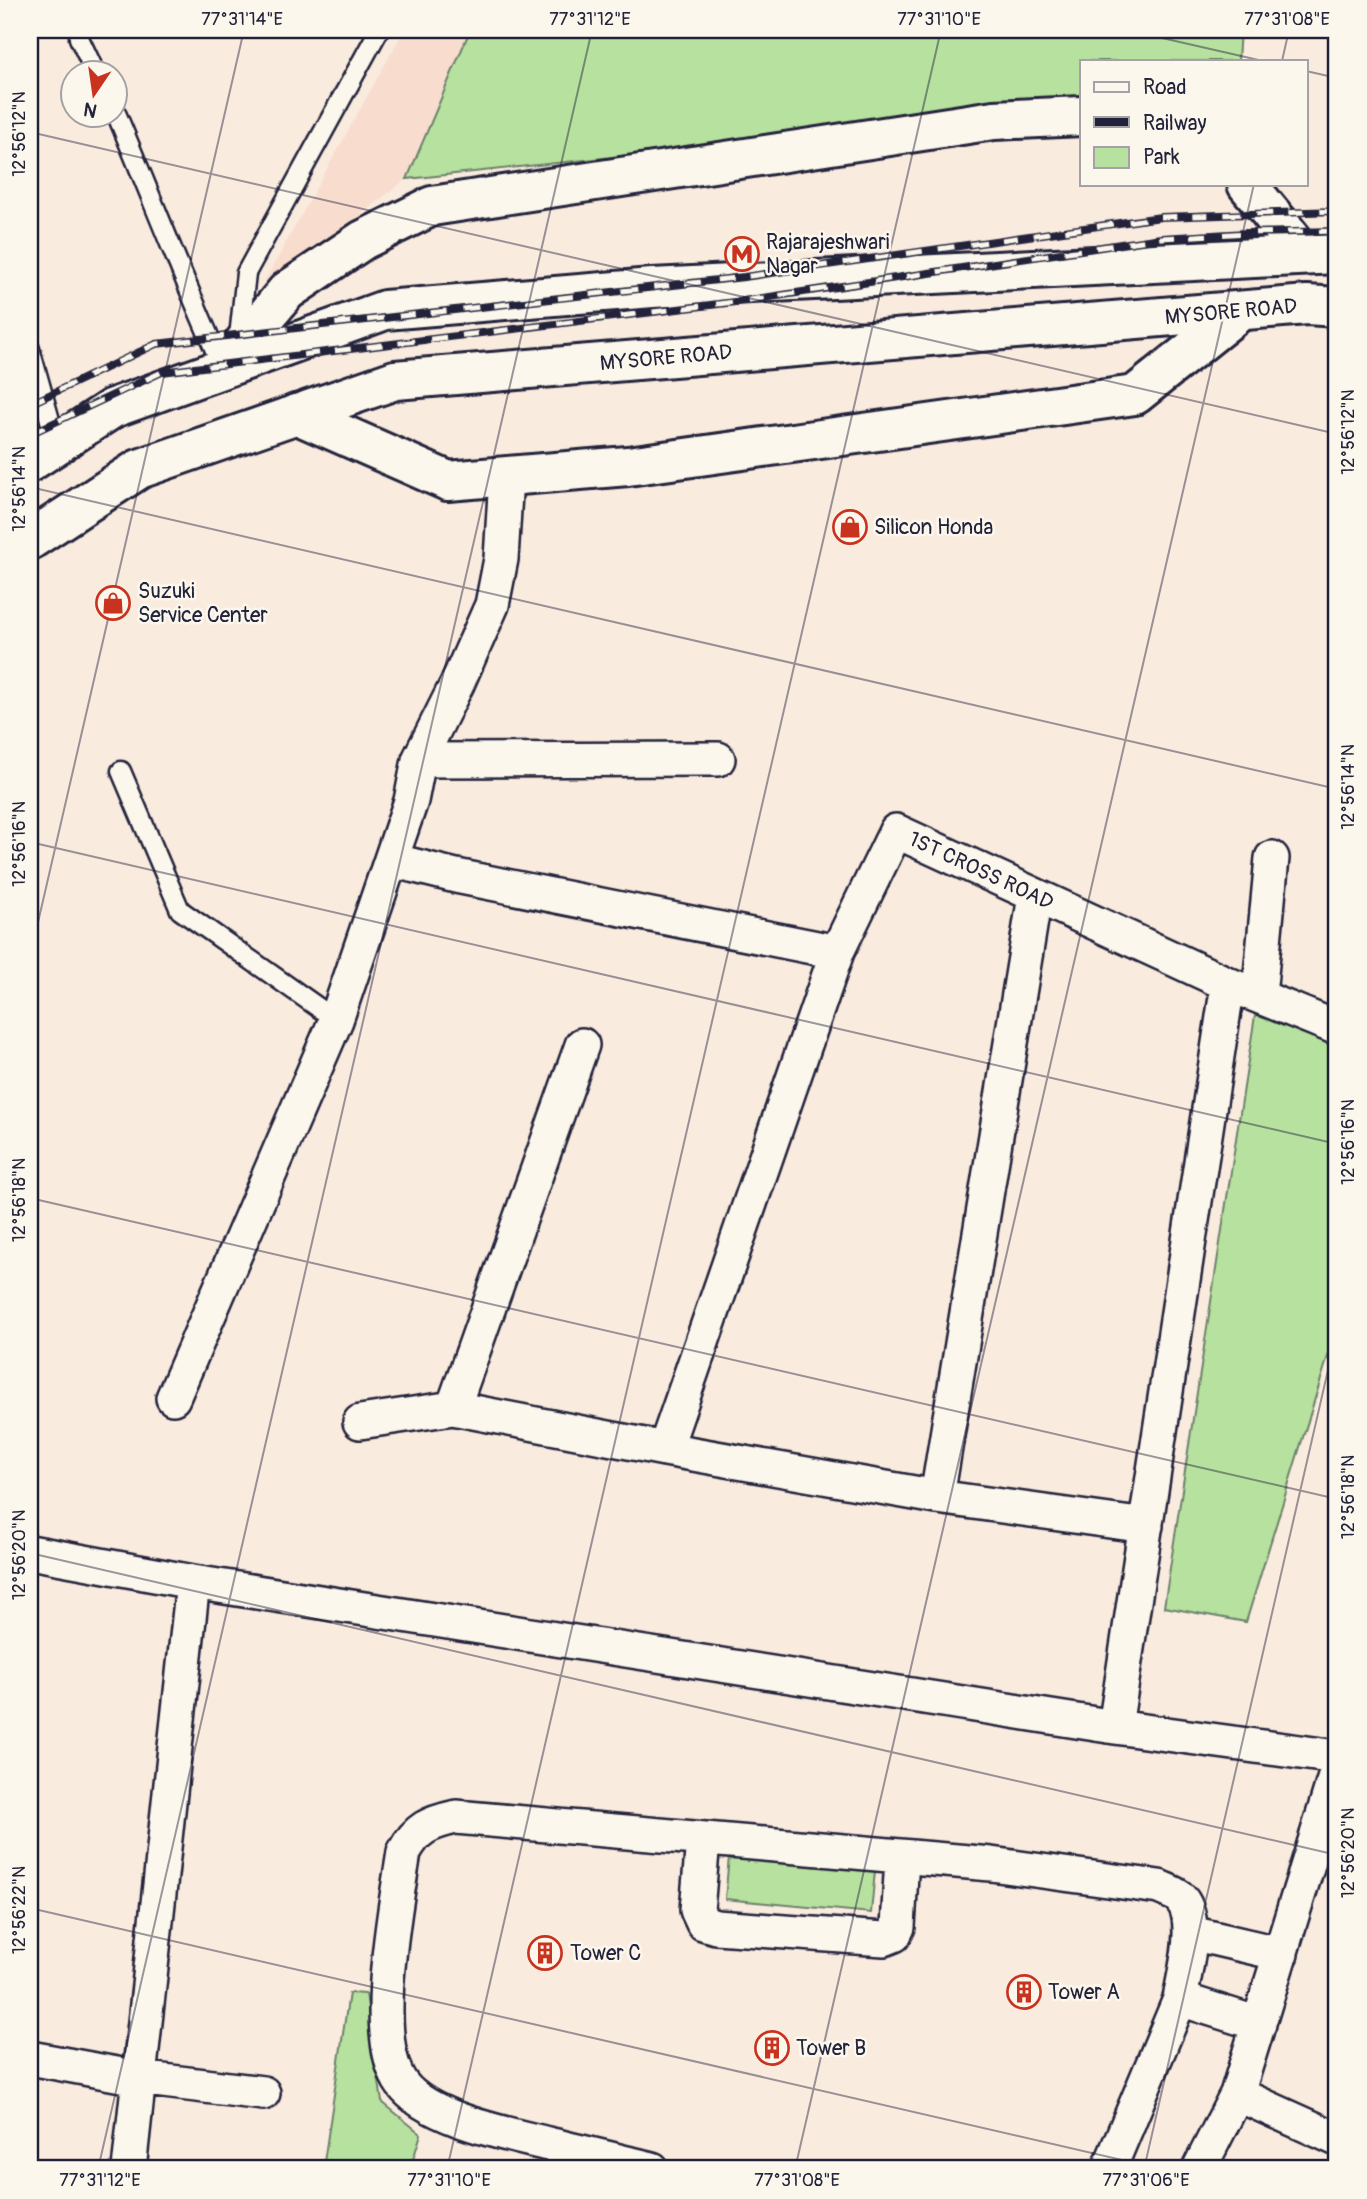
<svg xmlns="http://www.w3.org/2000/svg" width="1367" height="2199" font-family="Pangolin,sans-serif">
<rect width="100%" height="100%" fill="#faebdf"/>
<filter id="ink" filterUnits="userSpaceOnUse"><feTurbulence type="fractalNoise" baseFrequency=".0143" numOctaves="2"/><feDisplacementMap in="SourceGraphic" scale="14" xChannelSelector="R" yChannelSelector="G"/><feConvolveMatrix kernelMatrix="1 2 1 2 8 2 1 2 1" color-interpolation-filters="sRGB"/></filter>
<g filter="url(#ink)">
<path fill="#f8ddcf" d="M404,30h836l-2,31h-156v46l-675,72 -149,114z
M30,300l13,60 -13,9z"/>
<path fill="#b7e19e" stroke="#6c826c" stroke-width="2" d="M470,30h770l-2,31h-156v46l-675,72z
M1256,1009l81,31v287l-91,295 -82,-15z
M729,1857l146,14 -4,42 -146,-14z
M349,1993l17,1 16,108 39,32 -11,35h-87z"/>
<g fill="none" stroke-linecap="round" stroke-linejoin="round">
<g stroke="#22223b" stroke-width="23">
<path id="lane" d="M79,38l17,36
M116,113c36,85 69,171 107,255
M239,337l7,-64 133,-243
M30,349l27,96
M121,771l59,139 156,110"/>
</g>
<g stroke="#22223b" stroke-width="38">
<path id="street" d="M419,760l299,-1
M391,860l65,16 381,76 59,-121 332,153 109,44
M1259,996l13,-138
M173,1398l163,-378 75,-219 8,-41 38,-76 35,-79 9,-46 5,-82
M453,1408l129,-363
M360,1422l93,-14 212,41 172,-497
M665,1449l272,48 209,29
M937,1497l98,-601
M30,1552l163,30 922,145 222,30
M1115,1727l113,-743
M703,1840l-6,70 6,13 13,4 168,12 10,-4 4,-8 4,-70
M1191,1933l90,21
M30,2058l108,20 125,15
M1237,2094l100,45
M129,2169l64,-587
M652,2169c-34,-8 -69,-17 -104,-25 -40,-10 -120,-25 -146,-60 -33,-45 -6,-178 2,-232 13,-24 25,-29 52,-35l535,47 168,23c6,3 16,6 20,10 22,20 5,77 1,102
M1109,2169l71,-170 79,25
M1199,2169l38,-75 100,-324"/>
</g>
<g stroke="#22223b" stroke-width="44">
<path id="secondary" d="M1247,184l58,71
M223,368l64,-77 76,-51 69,-34 562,-86 88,-4
M296,414l152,67 180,-15 507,-71 105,-84"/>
</g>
<g stroke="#22223b" stroke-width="44">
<path id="highway" d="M30,462l83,-54 272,-98 267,-22 685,-34
M30,540l109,-71 256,-89 912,-75 30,2"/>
</g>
<use href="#lane" stroke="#fbf7ec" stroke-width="18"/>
<use href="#street" stroke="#fbf7ec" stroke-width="33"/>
<use href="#secondary" stroke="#fbf7ec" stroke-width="38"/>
<use href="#highway" stroke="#fbf7ec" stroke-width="38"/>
<g stroke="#22223b" stroke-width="8">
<path id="rail" d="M30,404l126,-60 588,-67 417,-60 176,-6
M30,434l132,-62 581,-71 418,-63 86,-5 90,-2"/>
</g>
<use href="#rail" stroke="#fbf7ec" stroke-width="5" stroke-dasharray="16" stroke-linecap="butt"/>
</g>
</g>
<path fill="none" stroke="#22223b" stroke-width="2" stroke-opacity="0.45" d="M1127,30l136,31M1282,61l7,-31M1306,71l31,7M30,132l1307,302M30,487l1307,302M30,842l1307,302M30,957l214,-927M30,1198l1307,301M30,1553l1307,302M30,1908l1131,261M98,2169l494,-2139M447,2169l494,-2139M795,2169l459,-1985M1144,2169l193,-838"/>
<defs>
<g id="metro-ring" transform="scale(1.75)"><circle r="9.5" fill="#fbf7ec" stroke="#c8321e" stroke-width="1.5"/><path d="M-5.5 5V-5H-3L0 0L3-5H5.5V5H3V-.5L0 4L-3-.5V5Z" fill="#c8321e"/></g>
<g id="shop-ring" transform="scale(1.75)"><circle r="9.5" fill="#fbf7ec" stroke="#c8321e" stroke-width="1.5"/><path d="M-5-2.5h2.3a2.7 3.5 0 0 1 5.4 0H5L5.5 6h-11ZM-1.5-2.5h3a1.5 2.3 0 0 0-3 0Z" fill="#c8321e"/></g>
<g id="building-ring" transform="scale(1.75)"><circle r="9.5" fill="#fbf7ec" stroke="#c8321e" stroke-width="1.5"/><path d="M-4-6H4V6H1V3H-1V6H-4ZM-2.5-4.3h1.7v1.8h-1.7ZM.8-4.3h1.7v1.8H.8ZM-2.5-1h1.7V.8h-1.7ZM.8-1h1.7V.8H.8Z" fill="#c8321e"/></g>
</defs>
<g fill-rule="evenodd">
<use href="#metro-ring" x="742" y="254"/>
<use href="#shop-ring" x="850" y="527"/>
<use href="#shop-ring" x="113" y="603"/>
<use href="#building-ring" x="545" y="1953"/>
<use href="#building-ring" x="1024" y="1992"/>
<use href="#building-ring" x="772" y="2048"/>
</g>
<g text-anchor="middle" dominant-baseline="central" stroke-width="5" stroke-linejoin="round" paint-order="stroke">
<g font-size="21" fill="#22223b" stroke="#fbf7ec" text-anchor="start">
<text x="766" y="242">Rajarajeshwari<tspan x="766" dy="24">Nagar</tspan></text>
<text x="874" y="527">Silicon Honda</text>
<text x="138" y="591">Suzuki<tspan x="138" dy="24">Service Center</tspan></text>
<text x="570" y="1953">Tower C</text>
<text x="1048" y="1992">Tower A</text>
<text x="796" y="2048">Tower B</text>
</g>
<g font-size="21" fill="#22223b" stroke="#fbf7ec">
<text transform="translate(1231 312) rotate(-5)">MYSORE ROAD</text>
<text transform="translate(666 358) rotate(-5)">MYSORE ROAD</text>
<text transform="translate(981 871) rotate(25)">1ST CROSS ROAD</text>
</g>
</g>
<rect width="1367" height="2199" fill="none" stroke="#fbf7ec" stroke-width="77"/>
<rect x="1080" y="60" width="228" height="126" fill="#fbf7ec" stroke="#a4a2a5" stroke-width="2"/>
<rect x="1094" y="82" width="35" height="10" fill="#fbf7ec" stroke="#a4a2a5" stroke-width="2"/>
<text x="1143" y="94" font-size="21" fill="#22223b">Road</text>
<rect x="1094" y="117" width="35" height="10" fill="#22223b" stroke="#a4a2a5" stroke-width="2"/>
<text x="1143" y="130" font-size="21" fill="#22223b">Railway</text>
<rect x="1094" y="147" width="35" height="21" fill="#b7e19e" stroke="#a4a2a5" stroke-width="2"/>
<text x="1143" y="164" font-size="21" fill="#22223b">Park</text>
<g transform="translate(94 94) rotate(193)"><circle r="33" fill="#fbf7ec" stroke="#a4a2a5" stroke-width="2"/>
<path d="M0-5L12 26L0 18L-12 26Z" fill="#c8321e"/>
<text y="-10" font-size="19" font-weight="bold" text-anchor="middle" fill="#22223b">N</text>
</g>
<rect x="38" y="38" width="1290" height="2122" fill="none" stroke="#22223b" stroke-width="2.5"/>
<g font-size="18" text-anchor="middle" fill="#22223b">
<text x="242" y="25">77°31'14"E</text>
<text x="590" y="25">77°31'12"E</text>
<text x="939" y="25">77°31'10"E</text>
<text x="1287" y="25">77°31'08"E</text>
<text transform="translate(19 134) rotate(-90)" y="6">12°56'12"N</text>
<text transform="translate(1348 432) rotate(-90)" y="6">12°56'12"N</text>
<text transform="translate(19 489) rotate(-90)" y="6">12°56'14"N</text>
<text transform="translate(1348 787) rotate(-90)" y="6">12°56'14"N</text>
<text transform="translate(19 844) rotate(-90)" y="6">12°56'16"N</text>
<text transform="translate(1348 1142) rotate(-90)" y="6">12°56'16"N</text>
<text transform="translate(19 1200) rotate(-90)" y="6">12°56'18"N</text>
<text transform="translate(1348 1497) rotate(-90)" y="6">12°56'18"N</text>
<text transform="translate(19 1555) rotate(-90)" y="6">12°56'20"N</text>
<text transform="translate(1348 1853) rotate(-90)" y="6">12°56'20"N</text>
<text transform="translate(19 1910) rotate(-90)" y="6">12°56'22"N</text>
<text x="100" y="2186">77°31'12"E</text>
<text x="449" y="2186">77°31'10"E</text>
<text x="797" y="2186">77°31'08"E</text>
<text x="1146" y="2186">77°31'06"E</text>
</g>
</svg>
